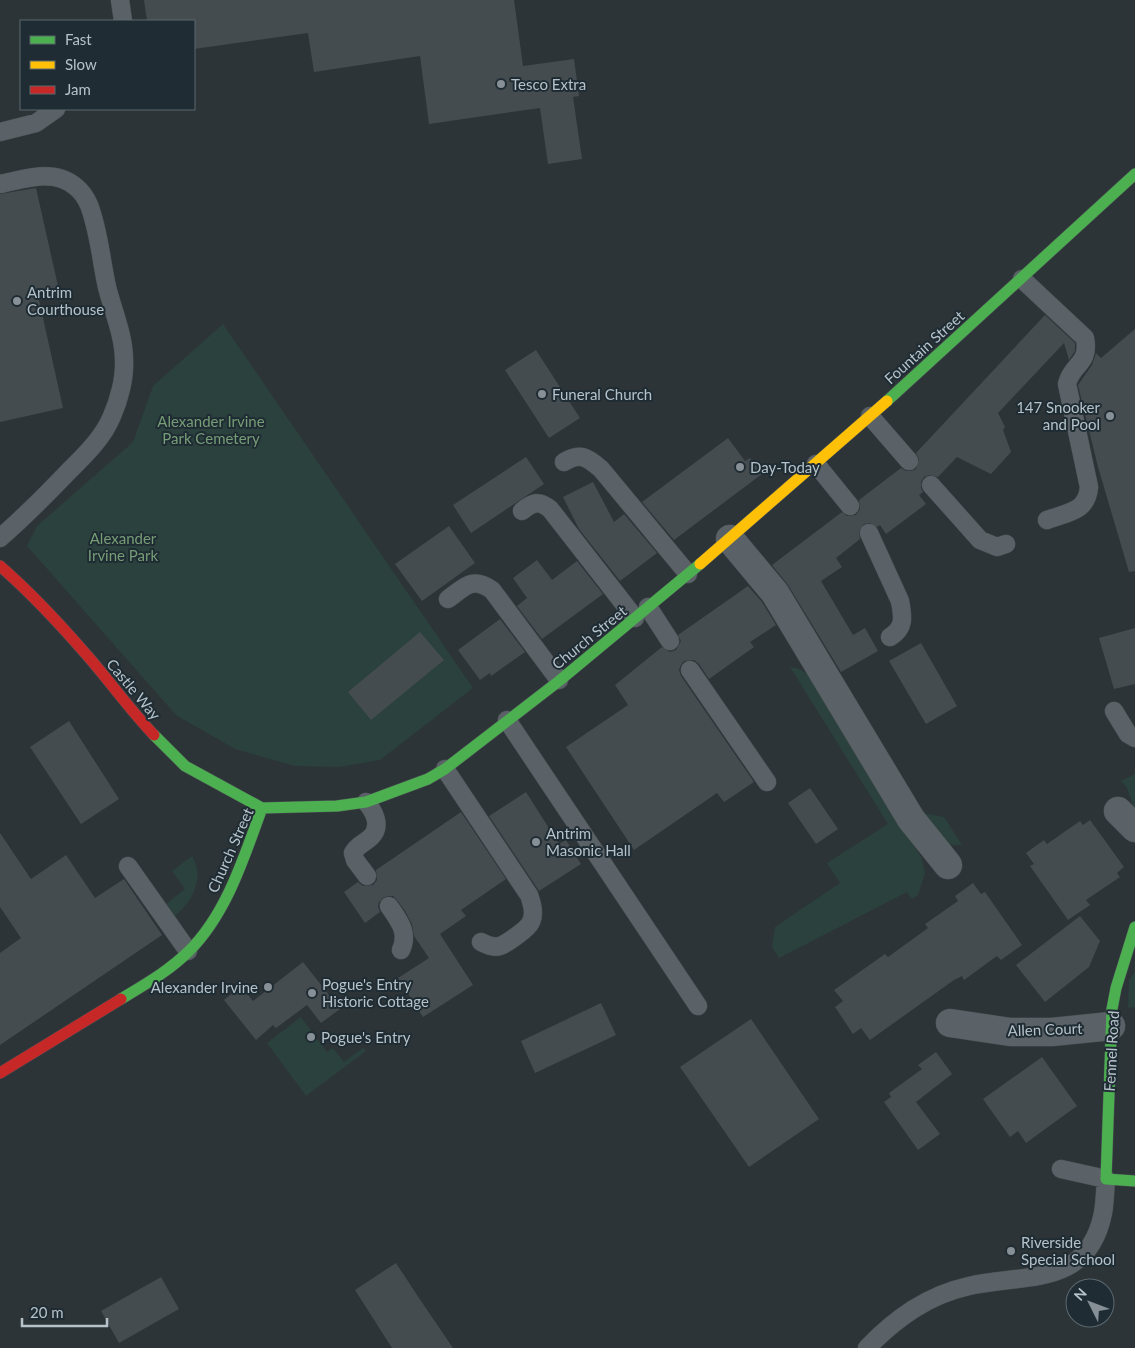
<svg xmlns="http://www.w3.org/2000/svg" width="1135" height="1348" font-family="Lato,sans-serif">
<rect width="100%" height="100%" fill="#2c3438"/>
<path fill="#2b413d" d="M223,324l250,364 -93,72 -41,7 -44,-1 -60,-17 -59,-34 -149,-169 10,-20 96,-84 20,-56z
M790,667l10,2 20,14 101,174 4,16 -7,22 -6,4 -5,-7 -128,66 -7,-11 3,-20 65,-44 -13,-20 61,-39z
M1135,774v38l-8,-24 -6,-7z
M914,812l30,5 18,28h-9l-8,-2z
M192,856c13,22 1,45 -17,60l-9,-12 19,-15 -13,-18z
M1135,972v35l-7,1 1,-28z
M301,1017l26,35 6,-4 11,14 19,-14 3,3 -60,45 -39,-53z"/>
<path fill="#454c50" d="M144,0h370l9,66 51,-7 5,37 -6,1 9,62 -34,5 -8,-56 -111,16 -9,-68 -106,16 -6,-39 -114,16v-28h-47z
M36,188l24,107 -21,5 24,108 -63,14v-228z
M1045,315l30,28v8l-6,9 -5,-17 -66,70 7,14 -2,3 8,22 -20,22 -34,-17 -19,20 -9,-2 -5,2 -3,5v6l2,4 -4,3 7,9 -40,30 -6,-9 -3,2 -7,-4 -6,1 -5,8 1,7 -24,19 6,9 -21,14 32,54 12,-7 13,23 -37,21 -53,-87 -16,-20 70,-53 5,4 9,-1 4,-6 -1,-9 42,-32 5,3h5l5,-2 3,-10 -3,-6z
M1135,329v242l-6,1 -31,-105 -20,-82 14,-20 4,-12 5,5z
M536,350l44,68 -31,20 -44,-68z
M728,438l17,23 5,-3 12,16 -88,66 -32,-38z
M526,457l18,27 -73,49 -18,-28z
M593,482l21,40 10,-8 33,39 -37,28 -41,-52 -16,-32z
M449,526l26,37 -53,38 -27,-37z
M537,560l15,20 25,-19 26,33 -61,45 -25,-33 10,-8 -14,-20z
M748,586l14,16 14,23 -26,17 4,5 -45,32 -10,-15 -5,-4 -10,1 -3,4 -2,5 2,6 73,106 -30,20 -7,-9 -83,57 -68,-103 62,-42 -13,-20 47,-38 8,5 6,-2 5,-9 -3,-6z
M500,619l25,33 -34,24 -1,-3 -10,7 -22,-30z
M1135,628v56l-21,5 -15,-51z
M420,632l24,28 -73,60 -23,-28z
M921,643l36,63 -31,18 -37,-63z
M69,721l50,78 -38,25 -51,-77z
M810,788l28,41 -22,15 -28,-41z
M526,792l33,52 7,-4 15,24 -42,27 -50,-75z
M461,812l45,67 -45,31 5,6 -26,18 33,51 -50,32 -25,-39 31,-20 -15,-22 -2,-12 -7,-13 -8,-11 -4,-4h-5l-5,2 -4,4 -1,5 2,5 -15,11 -21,-31 14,-10 5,4 10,-1 4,-5 -1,-10z
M1090,820l34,47 -7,6 3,4 -34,23 4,5 -22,15 -38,-54 4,-2 -8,-11 18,-13 3,4 33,-23 3,4z
M0,833l31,46 35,-24 29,43 29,-19 38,56 -162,110v-92l21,-15 -21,-31z
M973,883l8,11 4,-2 37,53 -21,15 -4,-4 -33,24 -2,-4 -8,4 -84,60 -9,-12 -8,6 -18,-27 8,-6 -9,-11 51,-36 3,3 40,-29 -3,-4 33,-23 -3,-5z
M1080,916l20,25 -11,26 -44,35 -29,-37z
M303,962l37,47 -19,14 -14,-18 -31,23 -3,-3 -17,15 -32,-40 17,-14 12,15z
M601,1003l15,32 -81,38 -14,-32z
M751,1019l68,100 -70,48 -69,-100z
M936,1052l16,22 -36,28 24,32 -22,16 -34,-48 7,-5 -2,-4 33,-24 -4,-4z
M1042,1057l35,49 -51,37 -8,-12 -8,6 -27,-38z
M396,1263l23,35 34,50h-61l-37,-58z
M161,1277l18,32 -60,34 -18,-32z"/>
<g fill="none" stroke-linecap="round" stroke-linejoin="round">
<g stroke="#4a5053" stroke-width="19">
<path id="lane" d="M120,0l3,21
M0,132l36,-9 20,-14
M0,184c25,-5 54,-16 76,3 6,5 10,11 13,18 10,26 12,55 18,82 6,24 17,49 17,73 1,18 -5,40 -12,56 -9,22 -27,39 -44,56 -22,23 -44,45 -68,66
M1022,279l63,59c5,27 -13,25 -18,46l22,103c-2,25 -21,25 -42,33
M870,416l39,45
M564,462c16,-10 23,-5 37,7l87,105
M816,464l34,42
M931,485l49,55 17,7 9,-3
M522,511c11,-9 17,-11 28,-2l85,109
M869,533l31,68c3,16 5,27 -10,36
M448,599c17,-12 24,-23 44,-9l67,90
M648,607l22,34
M690,670l77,112
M1114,711l14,23 7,4
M507,720l191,286
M445,769l84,126c3,8 6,19 2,27 -3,7 -25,22 -31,24 -7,2 -13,-1 -19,-4
M366,802c8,9 16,24 5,35 -6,6 -14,8 -18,16l2,7 12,16
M128,866l60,85
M389,906c10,15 20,26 12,44
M867,1348c29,-30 61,-53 102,-62 57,-13 119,2 134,-73 2,-11 2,-23 3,-34l-45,-10"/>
</g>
<g stroke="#4a5053" stroke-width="29">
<path id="street" d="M730,539l45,54 136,226 37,46
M1118,811l17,17
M950,1023l60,9h42l59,-6"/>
</g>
<g stroke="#4a5053" stroke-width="12">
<path id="fast" d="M887,401l248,-227
M154,735l31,31 77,42 75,-2 29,-4 62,-23 17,-10 114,-88 141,-117
M1135,927l-19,61 -4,21 -6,170 29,2
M121,999c23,-14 48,-28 68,-48 38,-38 55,-94 73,-143"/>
</g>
<g stroke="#4a5053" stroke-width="12">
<path id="slow" d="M700,564l187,-163"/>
</g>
<g stroke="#4a5053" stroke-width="12">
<path id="jam" d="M0,566c31,27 58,56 85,87 24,27 44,56 69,82
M0,1073l121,-74"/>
</g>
<use href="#lane" stroke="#5b6267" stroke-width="18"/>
<use href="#street" stroke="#5b6267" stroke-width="28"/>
<use href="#fast" stroke="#4caf50" stroke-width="11"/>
<use href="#slow" stroke="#ffc107" stroke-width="11"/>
<use href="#jam" stroke="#c62828" stroke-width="11"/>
</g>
<g fill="#869096" stroke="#1f2c33" stroke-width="2">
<circle cx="501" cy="84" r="5"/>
<circle cx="17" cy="301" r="5"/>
<circle cx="542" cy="394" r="5"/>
<circle cx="1110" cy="416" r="5"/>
<circle cx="740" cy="467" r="5"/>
<circle cx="536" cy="842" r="5"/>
<circle cx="268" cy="987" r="5"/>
<circle cx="312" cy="993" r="5"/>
<circle cx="311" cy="1037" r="5"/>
<circle cx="1011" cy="1251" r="5"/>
</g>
<g text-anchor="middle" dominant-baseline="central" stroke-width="4" stroke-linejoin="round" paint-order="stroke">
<g font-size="15" fill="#b6c2c9" stroke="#1f2c33" text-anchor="start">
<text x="511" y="84">Tesco Extra</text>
<text x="27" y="292">Antrim<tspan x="27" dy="17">Courthouse</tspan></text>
<text x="552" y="394">Funeral Church</text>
<text x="1100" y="407" text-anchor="end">147 Snooker<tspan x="1100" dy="17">and Pool</tspan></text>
<text x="750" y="467">Day-Today</text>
<text x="546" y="833">Antrim<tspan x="546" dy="17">Masonic Hall</tspan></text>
<text x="322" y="984">Pogue's Entry<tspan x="322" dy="17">Historic Cottage</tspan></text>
<text x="258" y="987" text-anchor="end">Alexander Irvine</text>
<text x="321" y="1037">Pogue's Entry</text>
<text x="1021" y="1242">Riverside<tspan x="1021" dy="17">Special School</tspan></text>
</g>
<g font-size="15" fill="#b6c2c9" stroke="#1f2c33">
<text transform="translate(924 347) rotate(-42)">Fountain Street</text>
<text transform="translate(589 637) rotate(-39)">Church Street</text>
<text transform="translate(134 689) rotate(50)">Castle Way</text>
<text transform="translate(230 850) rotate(-66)">Church Street</text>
<text transform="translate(1045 1029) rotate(-2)">Allen Court</text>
<text transform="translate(1111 1051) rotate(-87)">Fennel Road</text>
</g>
<g font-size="15" fill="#769d76" stroke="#1f2c33">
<text x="211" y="421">Alexander Irvine<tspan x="211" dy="17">Park Cemetery</tspan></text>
<text x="123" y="538">Alexander<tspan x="123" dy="17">Irvine Park</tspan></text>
</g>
</g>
<rect x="20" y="20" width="175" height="90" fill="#1f2c33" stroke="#5b686f"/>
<rect x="30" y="36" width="25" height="8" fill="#4caf50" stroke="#5b686f"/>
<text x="65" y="45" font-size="15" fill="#b6c2c9">Fast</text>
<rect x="30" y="61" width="25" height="8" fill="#ffc107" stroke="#5b686f"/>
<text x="65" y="70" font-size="15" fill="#b6c2c9">Slow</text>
<rect x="30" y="86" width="25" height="8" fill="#c62828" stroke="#5b686f"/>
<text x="65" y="95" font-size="15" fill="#b6c2c9">Jam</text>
<g transform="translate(1090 1303) rotate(312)"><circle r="24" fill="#1f2c33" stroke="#5b686f"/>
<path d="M0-4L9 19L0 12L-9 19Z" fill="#869096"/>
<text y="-8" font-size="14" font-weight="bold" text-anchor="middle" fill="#b6c2c9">N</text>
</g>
<path d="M22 1318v8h85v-8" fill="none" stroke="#b6c2c9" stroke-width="2.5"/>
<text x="30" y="1318" font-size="15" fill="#b6c2c9" stroke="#1f2c33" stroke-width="4" paint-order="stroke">20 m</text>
</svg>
